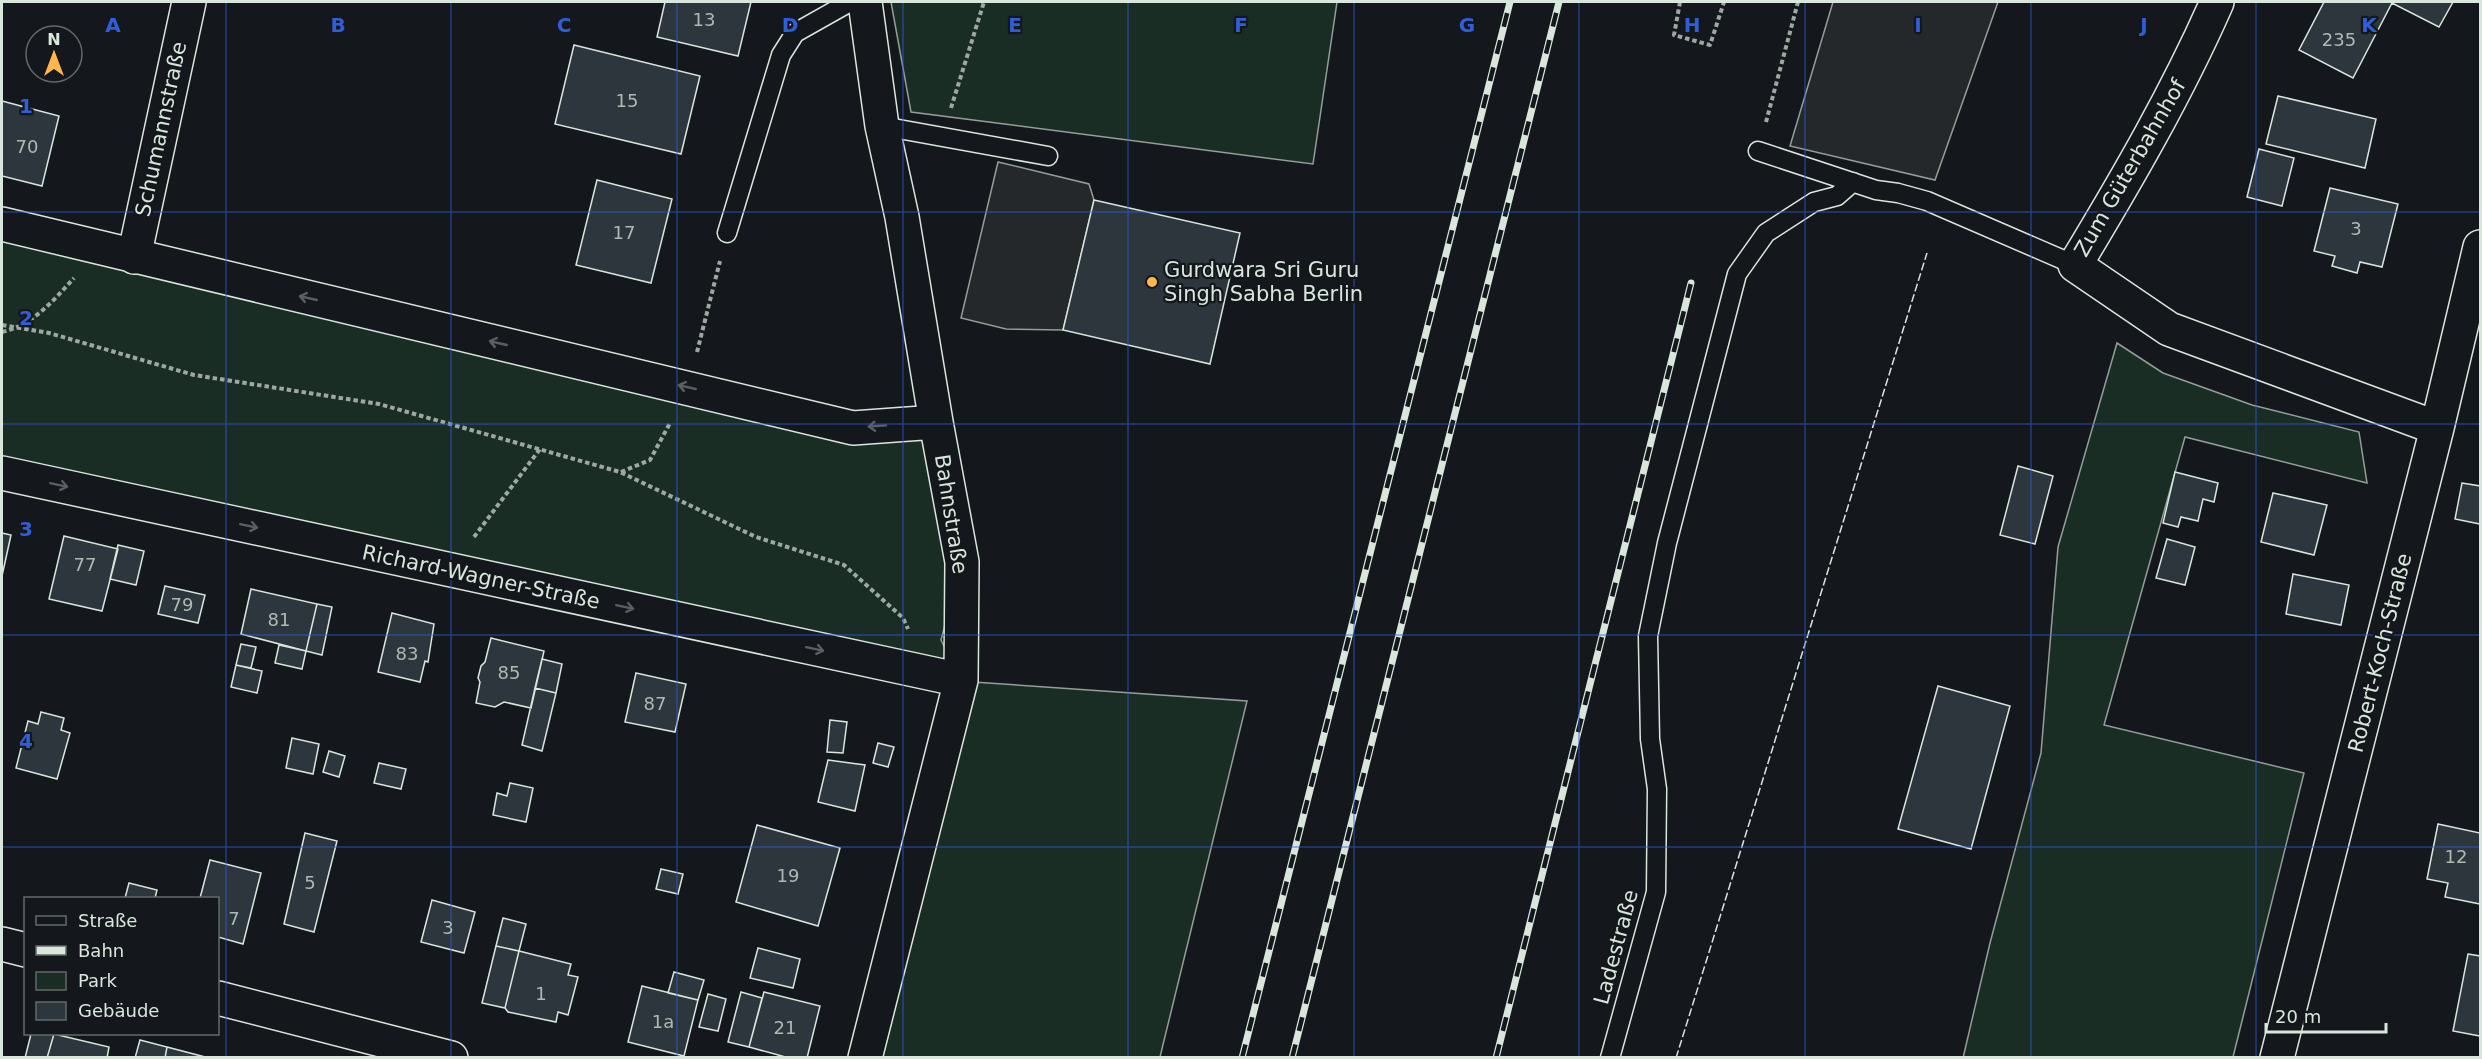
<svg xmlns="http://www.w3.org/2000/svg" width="2482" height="1059" font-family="'DejaVu Sans',sans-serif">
<rect width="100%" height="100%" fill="#14181c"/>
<path fill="#1a2d24" stroke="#939e99" stroke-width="1.5" d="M891,2h446l-24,162 -402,-52z
M2,224l851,204 83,-6 26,140 -21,78 20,40 -959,-207z
M2117,343l46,30 89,32 107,27 8,51 -182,-46 -81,288 200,48 -71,284 -270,1 27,-115 51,-190 17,-206z
M973,682l274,19 -87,356 -292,1z"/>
<path fill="#24282b" stroke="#939e99" stroke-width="1.5" d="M1833,2h165l-63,178 -145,-34z
M998,162l91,22 5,16 -31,130 -57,-1 -45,-11z"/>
<path fill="#2c363c" stroke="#d8e6dc" stroke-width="1.5" d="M665,2h86l-13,54 -81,-19z
M2324,2h129l-14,25 -47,-24 -39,75 -54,-28z
M574,45l126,31 -19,78 -126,-30z
M2278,96l98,23 -11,49 -99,-24z
M2,101l57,15 -17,70 -40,-10z
M2259,149l35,9 -12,48 -35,-9z
M597,180l75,19 -21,84 -75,-18z
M2330,188l68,16 -16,63 -22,-5 -3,11 -25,-7 3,-10 -21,-5z
M1094,200l146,33 -30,131 -147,-34z
M2018,466l35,10 -18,68 -35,-9z
M2175,472l43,11 -4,19 -11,-3 -5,22 -17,-4 -3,10 -15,-4z
M2462,483l18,3v38l-25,-5z
M2273,493l54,12 -13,50 -53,-13z
M2,533l9,2 -9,41z
M64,536l54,13 -16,62 -53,-12z
M2167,539l28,8 -10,38 -29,-7z
M118,545l26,6 -8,34 -26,-6z
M2293,574l56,11 -8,40 -55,-11z
M165,586l40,9 -7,28 -40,-9z
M251,589l66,15 -11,47 -65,-17z
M317,604l15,3 -10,48 -16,-4z
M392,613l42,11 -6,38 -3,-1 -5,21 -42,-10z
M491,638l53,13 -13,57 -27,-6 -9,5 -19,-4 4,-21 -2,-4 3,-12 4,-4z
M241,644l15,3 -5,21 -15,-3z
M279,645l27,6 -4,18 -27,-6z
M542,659l20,5 -6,29 -21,-5z
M236,665l26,6 -5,22 -26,-6z
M636,673l50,11 -11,48 -50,-10z
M1938,686l72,20 -39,143 -73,-20z
M535,688l21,5 -14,58 -20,-6z
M41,712l23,6 -3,12 9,3 -13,46 -41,-11 12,-47 10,3z
M830,720l17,2 -4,31 -16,-1z
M292,738l27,6 -6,30 -27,-6z
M878,743l16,4 -6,20 -15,-4z
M329,751l16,5 -6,21 -16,-5z
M828,760l37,5 -10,46 -37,-9z
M379,763l27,6 -5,20 -27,-6z
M510,783l23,5 -7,34 -33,-7 4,-22 10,3z
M2438,824l42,9v71l-35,-7 3,-14 -21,-4z
M757,825l83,23 -22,78 -82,-24z
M305,833l32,8 -23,91 -30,-8z
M210,860l51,13 -18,71 -25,-7v-39h-18z
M661,869l22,5 -5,20 -22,-5z
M129,883l28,7 -2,8h-30z
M432,900l43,12 -11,41 -43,-11z
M503,918l23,6 -7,27 -23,-5z
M496,946l23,5 -14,57 -23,-5z
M758,948l42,11 -7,29 -43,-10z
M519,951l52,13 -3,11 10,2 -10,38 -10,-3 -2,10 -48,-10 -3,-4z
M2468,954l12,2v80l-27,-5z
M674,972l30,8 -6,20 -30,-7z
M642,986l56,14 -14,56 -56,-14z
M741,992l21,6 -13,49 -21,-5z
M764,992l56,14 -13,52h-18l-40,-11z
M708,994l18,5 -8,32 -19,-4z
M31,1034h23l-7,24h-22z
M54,1034l55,13 -2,11h-60z
M140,1040l27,7 -2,11h-30z
M167,1047l42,11h-44z"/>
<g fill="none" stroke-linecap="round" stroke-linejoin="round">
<g stroke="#d8e6dc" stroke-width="21">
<path id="lane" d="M882,126l166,30
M1758,151l118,39 22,3 29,8 148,64
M727,233l54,-178 14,-22 55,-31
M1610,1058l46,-166 1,-103 -7,-50 -2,-103 19,-93 70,-269 29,-41 48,-31 23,-6 16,-14"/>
</g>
<g stroke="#d8e6dc" stroke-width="36">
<path id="street" d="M865,2l17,124 20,91 34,205 26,140 -1,118 -96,378
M2217,2c-40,91 -90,177 -142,263l94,64 268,99
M2,224l851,204 83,-6
M134,257l55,-255
M2,473l959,207
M2,944l24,6
M218,998l233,60
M2277,1058l160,-630 43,-181"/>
</g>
<path stroke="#9da8a2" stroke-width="4" stroke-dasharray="4.5 3" stroke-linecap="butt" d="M1680,2l-6,33 36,10 14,-43
M951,108l33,-106
M1766,122l32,-120
M2,325l47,8 145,42 185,29 241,68 136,65 88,28 59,53 5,11
M2,332c31,-7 51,-31 72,-54
M697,352l23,-91
M621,472l29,-12 20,-37
M474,537l66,-88"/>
<use href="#lane" stroke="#14181c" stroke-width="18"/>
<use href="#street" stroke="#14181c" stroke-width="33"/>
<g stroke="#d8e6dc" stroke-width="7">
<path id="rail" d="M1242,1058l268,-1056
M1292,1058l267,-1056
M1496,1058l195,-775"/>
</g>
<use href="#rail" stroke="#14181c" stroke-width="4.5" stroke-dasharray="14" stroke-linecap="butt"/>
<path stroke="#d8e6dc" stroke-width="1.5" stroke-dasharray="8 3" stroke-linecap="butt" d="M1676,1058l251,-805"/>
</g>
<defs><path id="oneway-shaft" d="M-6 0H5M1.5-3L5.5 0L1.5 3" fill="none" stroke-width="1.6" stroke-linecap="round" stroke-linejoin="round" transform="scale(1.5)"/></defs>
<g stroke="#59605f">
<use href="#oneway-shaft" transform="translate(308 298) rotate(-167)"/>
<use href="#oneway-shaft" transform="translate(498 343) rotate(-167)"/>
<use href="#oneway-shaft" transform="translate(687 387) rotate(-167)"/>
<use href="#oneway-shaft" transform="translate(877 426) rotate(176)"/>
<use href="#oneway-shaft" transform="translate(59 485) rotate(12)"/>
<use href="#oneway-shaft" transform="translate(249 526) rotate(12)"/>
<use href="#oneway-shaft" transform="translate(625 607) rotate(12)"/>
<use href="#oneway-shaft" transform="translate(815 649) rotate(12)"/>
</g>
<path fill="none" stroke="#305dd8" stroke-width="1.5" stroke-opacity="0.55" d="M226,2v1056M451,2v1056M677,2v1056M903,2v1056M1128,2v1056M1354,2v1056M1579,2v1056M1805,2v1056M2031,2v1056M2256,2v1056M2,212h2478M2,424h2478M2,635h2478M2,847h2478"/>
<circle fill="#ffb74d" stroke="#14181c" stroke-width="2" cx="1152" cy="282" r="6"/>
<g text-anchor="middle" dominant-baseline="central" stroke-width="4.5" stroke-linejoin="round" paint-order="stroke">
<g font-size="18" fill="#adbab4">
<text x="704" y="19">13</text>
<text x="2339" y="39">235</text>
<text x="627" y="100">15</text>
<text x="27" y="146">70</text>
<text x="2356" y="228">3</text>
<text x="624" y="232">17</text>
<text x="85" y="564">77</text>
<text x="182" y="604">79</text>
<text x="279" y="619">81</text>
<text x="407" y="653">83</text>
<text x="509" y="672">85</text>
<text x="655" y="703">87</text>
<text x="2456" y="856">12</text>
<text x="788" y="875">19</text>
<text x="310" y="882">5</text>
<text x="234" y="918">7</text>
<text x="448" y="927">3</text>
<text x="541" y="993">1</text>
<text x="663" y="1021">1a</text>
<text x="785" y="1027">21</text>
</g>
<g font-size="21" fill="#d8e6dc" stroke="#14181c">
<text transform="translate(161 129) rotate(-78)">Schumannstraße</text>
<text transform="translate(2130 168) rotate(-60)">Zum Güterbahnhof</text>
<text transform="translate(951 514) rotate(81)">Bahnstraße</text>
<text transform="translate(481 577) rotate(12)">Richard-Wagner-Straße</text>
<text transform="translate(2380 653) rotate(-76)">Robert-Koch-Straße</text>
<text transform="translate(1616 947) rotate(-75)">Ladestraße</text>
</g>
<g font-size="21" fill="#d8e6dc" stroke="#14181c" text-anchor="start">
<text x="1164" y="270">Gurdwara Sri Guru<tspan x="1164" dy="24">Singh Sabha Berlin</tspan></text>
</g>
</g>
<g font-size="20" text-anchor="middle" font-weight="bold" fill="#305dd8" stroke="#14181c" stroke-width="4.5" stroke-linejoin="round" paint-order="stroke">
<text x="113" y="32">A</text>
<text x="338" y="32">B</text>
<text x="564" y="32">C</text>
<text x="790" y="32">D</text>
<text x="1015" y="32">E</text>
<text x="1241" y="32">F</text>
<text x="1467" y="32">G</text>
<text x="1692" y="32">H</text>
<text x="1918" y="32">I</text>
<text x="2144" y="32">J</text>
<text x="2369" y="32">K</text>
<text x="26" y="113">1</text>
<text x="26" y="325">2</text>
<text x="26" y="536">3</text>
<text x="26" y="748">4</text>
</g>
<rect width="2482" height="1059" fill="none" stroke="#d8e6dc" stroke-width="6"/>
<rect x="24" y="897" width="195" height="138" fill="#14181c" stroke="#626a69" stroke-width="1.5"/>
<rect x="36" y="916" width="30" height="9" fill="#14181c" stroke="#626a69" stroke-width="1.5"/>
<text x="78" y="927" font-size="18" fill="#d8e6dc">Straße</text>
<rect x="36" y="946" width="30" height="9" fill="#d8e6dc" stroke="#626a69" stroke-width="1.5"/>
<text x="78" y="957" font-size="18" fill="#d8e6dc">Bahn</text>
<rect x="36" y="972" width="30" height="18" fill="#1a2d24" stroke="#626a69" stroke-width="1.5"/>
<text x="78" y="987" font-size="18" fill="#d8e6dc">Park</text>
<rect x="36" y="1002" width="30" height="18" fill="#2c363c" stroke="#626a69" stroke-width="1.5"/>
<text x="78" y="1017" font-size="18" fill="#d8e6dc">Gebäude</text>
<g transform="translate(54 54)"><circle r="28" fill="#14181c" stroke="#626a69" stroke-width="1.5"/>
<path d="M0-4.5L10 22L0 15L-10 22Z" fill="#ffb74d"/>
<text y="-9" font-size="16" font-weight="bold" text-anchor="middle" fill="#d8e6dc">N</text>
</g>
<path d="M2266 1023v9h120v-9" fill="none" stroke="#d8e6dc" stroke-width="3"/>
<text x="2275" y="1023" font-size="18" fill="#d8e6dc" stroke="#14181c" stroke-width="4.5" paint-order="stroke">20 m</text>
</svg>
